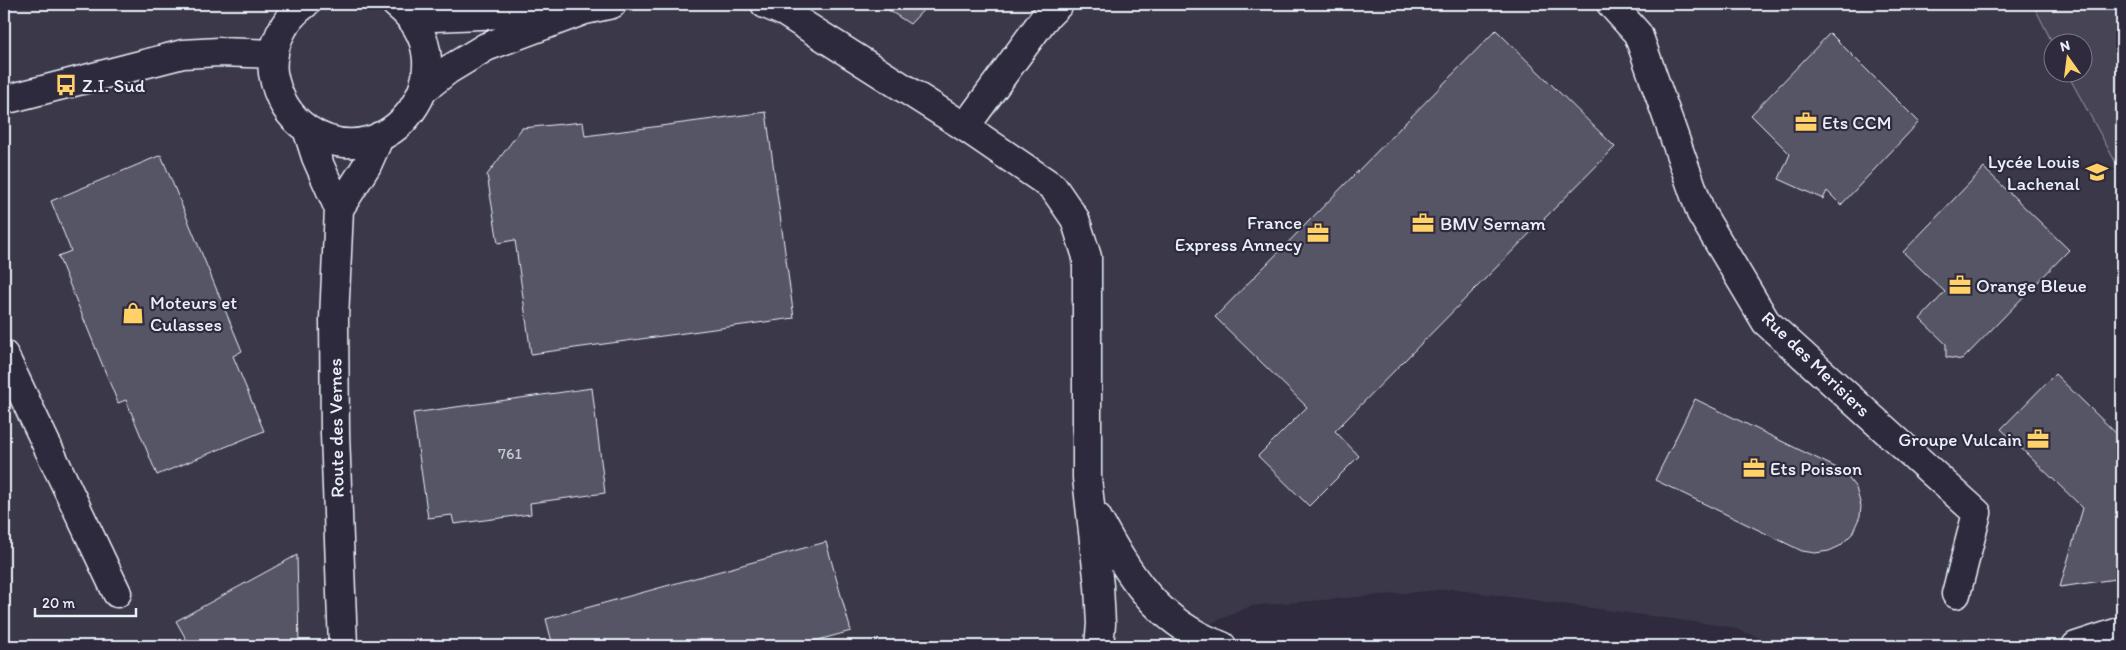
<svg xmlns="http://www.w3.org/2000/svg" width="2126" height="650" font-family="Itim,sans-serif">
<rect width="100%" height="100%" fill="#2f2a3d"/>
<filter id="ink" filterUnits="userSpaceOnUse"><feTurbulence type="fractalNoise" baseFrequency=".02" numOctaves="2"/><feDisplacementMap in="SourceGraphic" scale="10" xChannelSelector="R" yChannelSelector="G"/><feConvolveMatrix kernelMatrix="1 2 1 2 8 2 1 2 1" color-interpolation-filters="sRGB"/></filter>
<g filter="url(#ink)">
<path fill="#3b3749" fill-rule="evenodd" d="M4,4h2118v640l-4,2h-338l-49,-19 -280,-38 -200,17 -92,40h-1155zM2054,42h30v30h-30z"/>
<path fill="#464455" stroke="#979aa6" d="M2033,4h89v170l-55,-101 17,-1v-30h-30l-1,2z"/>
<path fill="#575565" stroke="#e8f1f8" d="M879,4h50l-19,20z
M1496,30l119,117 -280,284 24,25 -50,50 -51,-50 49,-49 -92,-90z
M1830,33l89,89 -78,83 -14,-14 -4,8 -44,-20 11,-25 -39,-39z
M766,112l28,206 -263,36 -16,-114 -17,3 -11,-68 35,-47 61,-6 2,14z
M161,155l81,196 -9,5 31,75 -107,44 -31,-75 -8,3 -60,-147 13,-5 -20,-50z
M1984,168l85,82 -107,110 -16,-3v-13l-26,-25 25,-27 -42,-40z
M2055,374l67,65v139l-62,9 23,-79 -82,-79z
M592,388l13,105 -75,10 1,11 -77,10 -2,-9 -24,3 -15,-105z
M1695,399l148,72 13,17 5,18 -1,10 -8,18 -12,12 -11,5 -14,2 -13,-2 -147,-71z
M826,542l25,89 -55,15h-243l-7,-27z
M297,555l2,91h-109l-14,-25z"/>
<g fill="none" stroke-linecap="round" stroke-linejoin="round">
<g stroke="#e8f1f8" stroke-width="31">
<path id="minor" d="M305,4c-21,14 -35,43 -32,69 4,23 15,43 34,56 81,55 168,-63 89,-125
M765,4l19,8 181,115 78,-107 16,-16
M1611,4l27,30 63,179 65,109 211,191 -21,81
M406,11l28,6 120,-5
M423,90l25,-20 38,-23 99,-37 27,-6
M4,100l179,-46 36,-2 55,2
M307,129l9,28 23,52 -5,110 1,115 8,212
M339,209l28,-44 13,-29
M4,355l113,238
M2076,646l46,-15"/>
</g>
<g stroke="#e8f1f8" stroke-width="31">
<path id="highway" d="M965,127l88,60 22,32 12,38v221l12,108 2,38 -2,22
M1097,517c32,58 59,105 125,129"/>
</g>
<use href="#minor" stroke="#2f2a3d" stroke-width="28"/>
<use href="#highway" stroke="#2f2a3d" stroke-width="28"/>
</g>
</g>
<defs>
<g id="bus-bare" transform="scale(1.725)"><path d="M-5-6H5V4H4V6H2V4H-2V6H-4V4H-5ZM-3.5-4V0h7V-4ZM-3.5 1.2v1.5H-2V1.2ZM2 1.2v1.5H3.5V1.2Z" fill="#ffd166" stroke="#2f2a3d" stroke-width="2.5" paint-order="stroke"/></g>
<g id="office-bare" transform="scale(1.725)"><path d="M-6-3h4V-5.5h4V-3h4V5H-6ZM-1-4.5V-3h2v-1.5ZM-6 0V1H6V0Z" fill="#ffd166" stroke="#2f2a3d" stroke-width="2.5" paint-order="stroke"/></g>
<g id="school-bare" transform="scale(1.725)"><path d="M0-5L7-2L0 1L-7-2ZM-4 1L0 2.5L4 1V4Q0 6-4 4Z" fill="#ffd166" stroke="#2f2a3d" stroke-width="2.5" paint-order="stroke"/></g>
<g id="shop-bare" transform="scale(1.725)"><path d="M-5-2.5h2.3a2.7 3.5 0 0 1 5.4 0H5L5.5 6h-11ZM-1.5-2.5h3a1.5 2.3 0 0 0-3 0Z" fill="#ffd166" stroke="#2f2a3d" stroke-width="2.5" paint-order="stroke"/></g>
</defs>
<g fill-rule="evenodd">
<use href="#bus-bare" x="66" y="85"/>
<use href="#office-bare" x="1806" y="122"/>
<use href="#school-bare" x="2097" y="172"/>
<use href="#office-bare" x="1423" y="223"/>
<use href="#office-bare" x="1318" y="233"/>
<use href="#office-bare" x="1960" y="285"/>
<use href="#shop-bare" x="133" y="313"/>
<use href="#office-bare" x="2038" y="439"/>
<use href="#office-bare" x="1754" y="468"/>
</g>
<g text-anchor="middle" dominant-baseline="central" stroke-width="4.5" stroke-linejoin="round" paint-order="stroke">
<g font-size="16" fill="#c4cad3">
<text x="510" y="453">761</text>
</g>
<g font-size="19" fill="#e8f1f8" stroke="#2f2a3d" text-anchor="start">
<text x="82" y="85">Z.I. Sud</text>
<text x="1822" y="122">Ets CCM</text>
<text x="2080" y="161" text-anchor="end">Lycée Louis<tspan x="2080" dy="22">Lachenal</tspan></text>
<text x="1302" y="222" text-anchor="end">France<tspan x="1302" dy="22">Express Annecy</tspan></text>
<text x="1440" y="223">BMV Sernam</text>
<text x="1976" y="285">Orange Bleue</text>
<text x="150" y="302">Moteurs et<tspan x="150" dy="22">Culasses</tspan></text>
<text x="2022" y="439" text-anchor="end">Groupe Vulcain</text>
<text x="1770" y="468">Ets Poisson</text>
</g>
<g font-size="19" fill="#e8f1f8" stroke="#2f2a3d">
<text transform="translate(1816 364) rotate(44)">Rue des Merisiers</text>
<text transform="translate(336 428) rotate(-91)">Route des Vernes</text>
</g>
</g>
<rect width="2126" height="650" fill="none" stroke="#2f2a3d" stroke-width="20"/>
<rect x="10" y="10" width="2106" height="630" fill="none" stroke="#e8f1f8" stroke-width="2" filter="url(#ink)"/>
<g transform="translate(2068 58) rotate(346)"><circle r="24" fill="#2f2a3d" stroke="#797a88"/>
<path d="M0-4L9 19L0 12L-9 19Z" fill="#ffd166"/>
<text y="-8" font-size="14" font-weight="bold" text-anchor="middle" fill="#e8f1f8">N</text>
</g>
<path d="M35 608v8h101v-8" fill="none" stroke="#e8f1f8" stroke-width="2.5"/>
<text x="42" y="608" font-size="15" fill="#e8f1f8" stroke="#2f2a3d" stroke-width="4" paint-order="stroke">20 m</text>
</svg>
